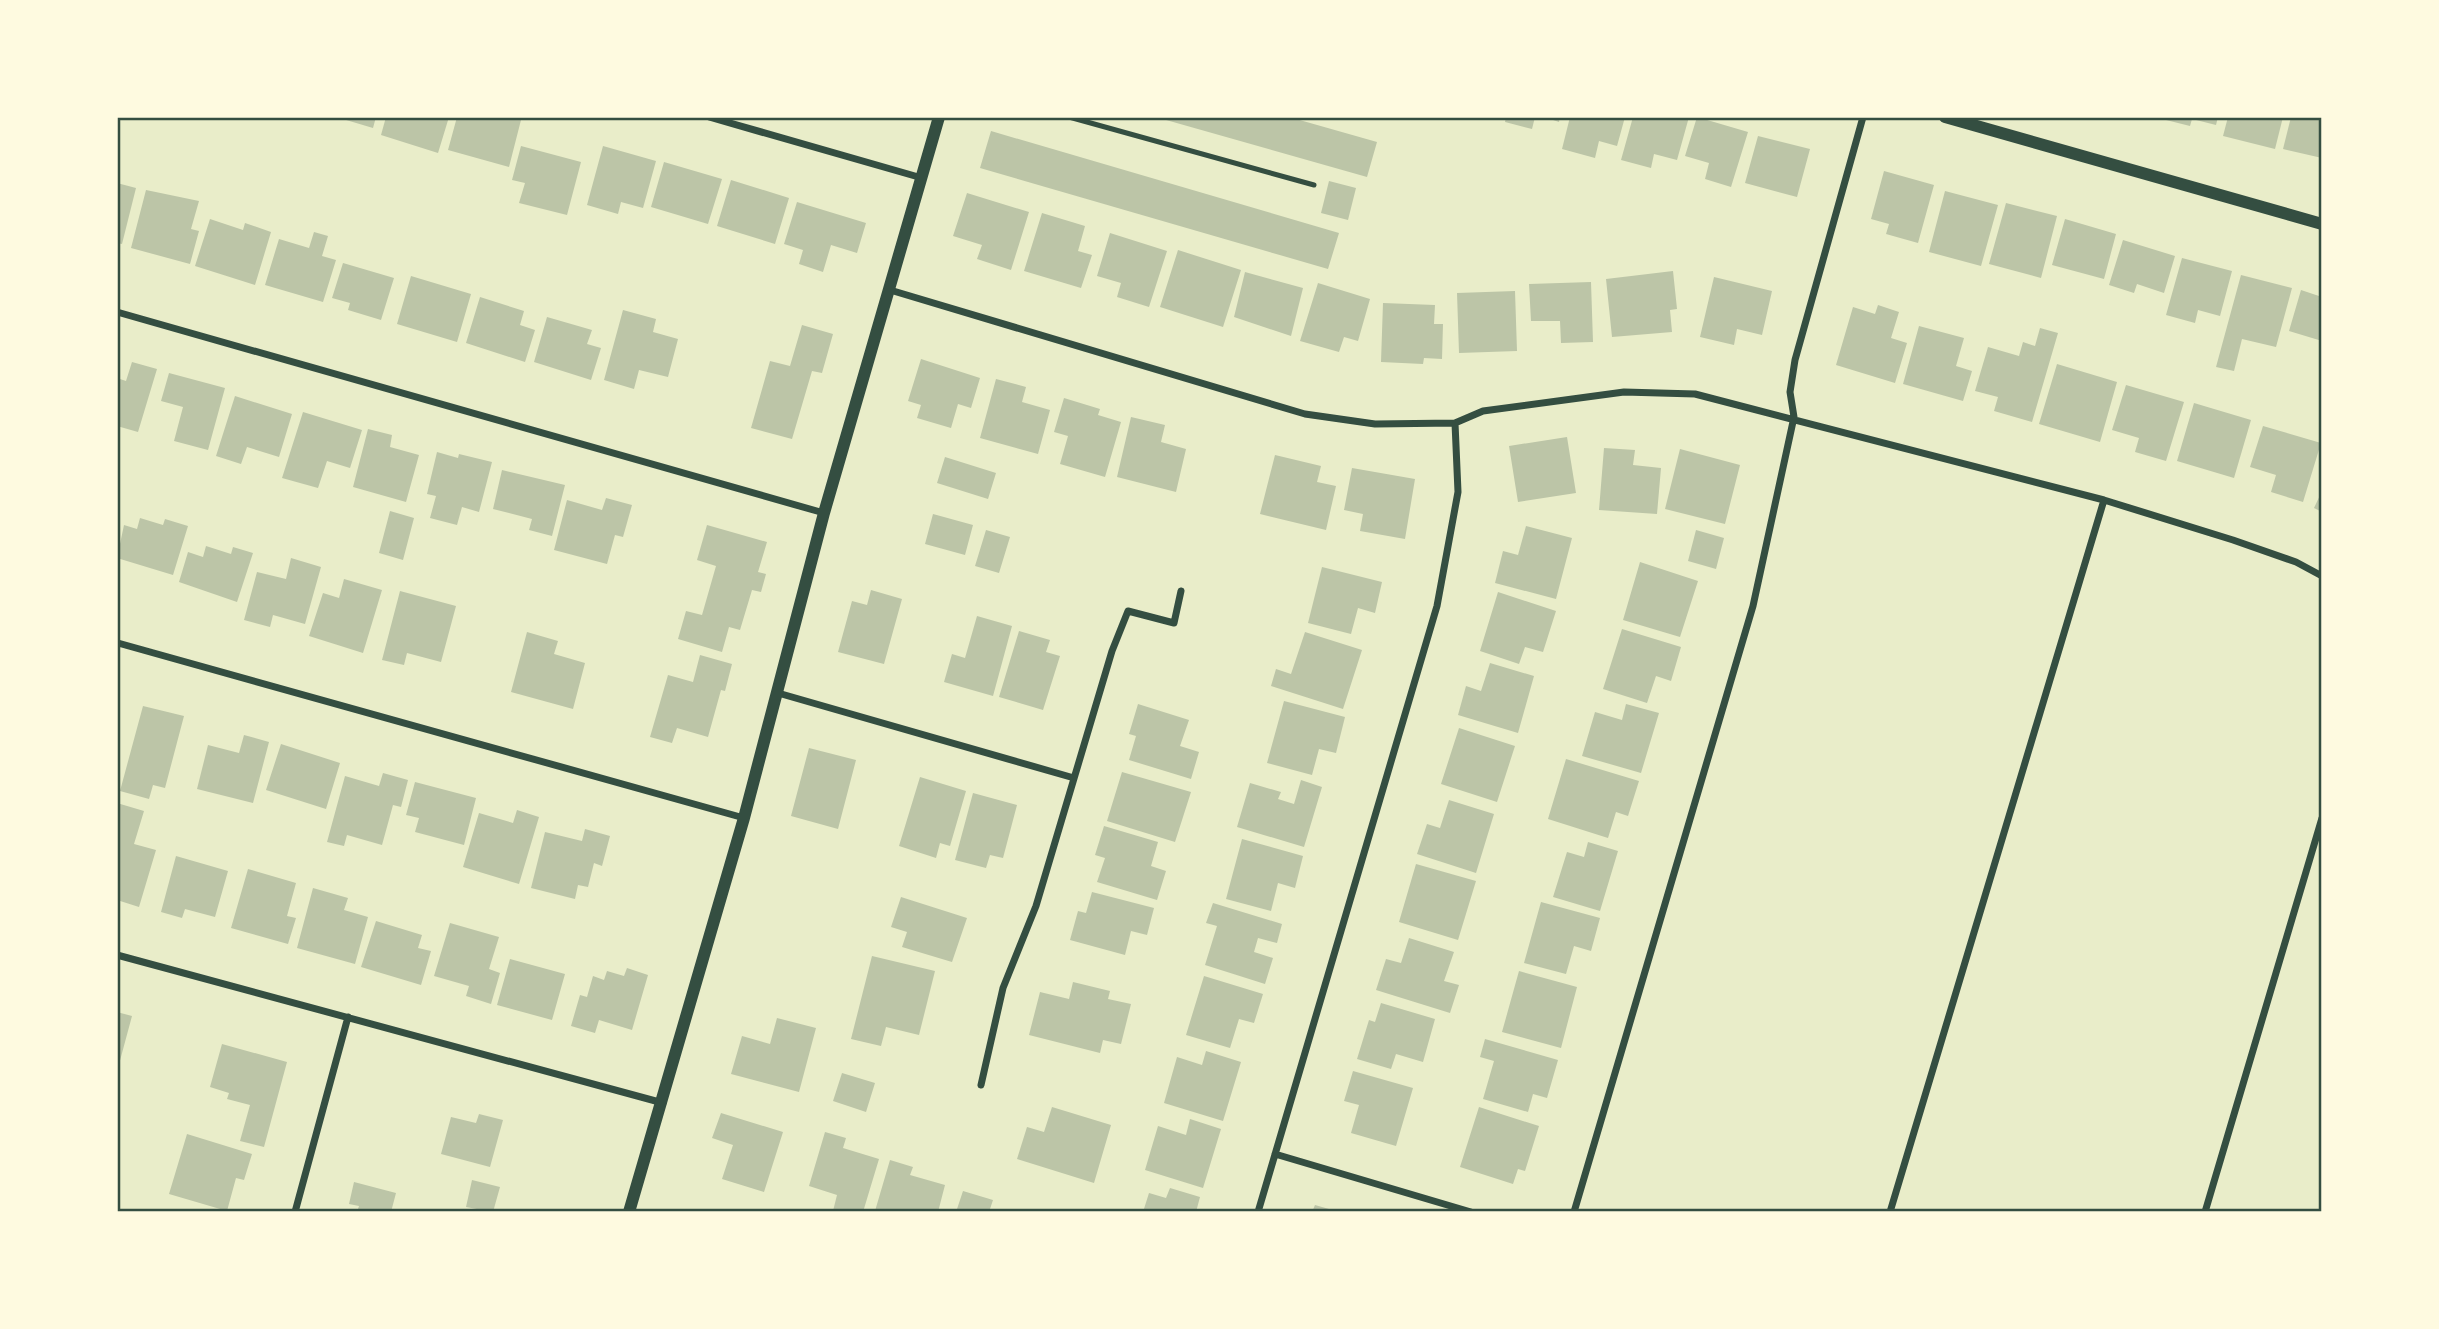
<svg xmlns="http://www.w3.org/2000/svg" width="2439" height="1329" font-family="'Public Sans',sans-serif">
<rect width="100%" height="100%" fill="#e9edc9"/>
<path fill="#bcc5a7" d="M336,117h40l-3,11z
M386,117h63l-11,36 -57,-18z
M457,117l64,3 -12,47 -61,-17z
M1289,117l88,25 -10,35 -208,-59z
M1506,117h29l-3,12 -27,-7z
M1544,117h16l-1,5z
M1570,117h55l-8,29 -18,-5 -4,17 -33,-9z
M1633,117h56l-12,43 -23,-6 -3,14 -30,-8z
M1697,117l51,15 -17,55 -26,-8 4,-16 -24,-7z
M2166,117h52l-2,8 -24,-6 -2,7 -24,-6z
M2228,117h55l-8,32 -52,-13z
M2291,117h31v41l-39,-9z
M991,131l348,102 -11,36 -348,-101z
M1758,136l52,13 -13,48 -52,-14z
M521,146l60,16 -14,53 -48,-12 6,-20 -13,-3z
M603,146l53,15 -13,47 -22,-6 -3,12 -31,-9z
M664,162l58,17 -14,45 -57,-17z
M1884,171l50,14 -16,58 -32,-9 3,-10 -18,-5z
M731,180l58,18 -14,46 -58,-18z
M1329,181l27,7 -8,32 -27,-7z
M117,183l19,5 -14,56 -5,-1z
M146,190l53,11 -8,28 8,2 -9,33 -59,-16z
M1945,191l53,14 -17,61 -52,-14z
M967,193l62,19 -18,58 -34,-11 5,-14 -29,-9z
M797,202l69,21 -9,30 -26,-8 -8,27 -24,-8 4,-14 -19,-6z
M2006,203l51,13 -16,62 -52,-14z
M1042,213l43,13 -7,25 14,4 -11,33 -57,-17z
M210,219l33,11 2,-7 26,9 -16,53 -60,-19z
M2065,219l51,15 -12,45 -52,-14z
M314,232l14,4 -6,20 14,4 -13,42 -58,-17 14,-46 30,9z
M1110,233l57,18 -18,56 -32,-10 4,-14 -24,-7z
M2123,240l52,16 -11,37 -27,-9 -3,9 -25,-8z
M1178,250l63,20 -18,57 -63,-20z
M2182,258l50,13 -12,45 -22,-6 -3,13 -29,-8z
M343,263l51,15 -13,42 -33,-10 2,-7 -18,-5z
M1673,271l4,38 -7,1 2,22 -60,5 -6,-58z
M1245,272l58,16 -12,48 -57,-19z
M2241,275l51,13 -16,59 -34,-8 -8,32 -18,-4z
M411,276l60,18 -14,48 -60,-18z
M1714,277l58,14 -10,44 -25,-6 -3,16 -34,-8z
M1591,282l2,60 -32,1 -1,-22h-29l-2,-37z
M1318,283l52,16 -12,42 -14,-4 -5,15 -39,-11z
M2301,290l21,7v44l-33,-10z
M1515,291l2,60 -58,2 -2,-60z
M480,297l44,14 -4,14 15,5 -10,32 -59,-19z
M1383,303l52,2 -1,19h9l-1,35 -18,-1 -1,6 -42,-2z
M1878,305l21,7 -8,26 16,5 -12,40 -59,-18 17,-58 22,7z
M623,310l33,9 -3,13 25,7 -10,38 -29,-7 -5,19 -30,-9z
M547,317l45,13 -5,14 14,4 -10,32 -57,-18z
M802,325l31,9 -11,39 -10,-2 -20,68 -41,-11 19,-67 20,5z
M1919,326l45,12 -8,28 16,5 -9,30 -60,-17z
M2040,328l18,5 -26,89 -38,-11 4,-14 -23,-6 13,-44 31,9 4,-14 12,4z
M921,359l59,19 -9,30 -13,-4 -7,24 -34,-10 4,-13 -13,-4z
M132,362l25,7 -19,63 -21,-6v-48l9,3z
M2057,364l60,18 -17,60 -61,-18z
M169,373l56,15 -17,62 -34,-9 9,-34 -22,-6z
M996,379l30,8 -4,15 28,8 -12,44 -58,-16z
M2126,385l58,17 -18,59 -31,-9 4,-14 -27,-8z
M235,396l57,18 -13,43 -32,-10 -6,17 -25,-8z
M1064,398l36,11 -2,6 23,7 -16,55 -45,-13 8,-28 -14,-4z
M2194,403l57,17 -17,58 -57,-17z
M303,412l59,18 -12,38 -23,-7 -9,27 -36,-10z
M1131,417l34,8 -4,17 25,7 -10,43 -59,-15z
M2263,426l58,17 -18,59 -32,-10 5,-17 -26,-8z
M368,429l24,6 -2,12 29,8 -13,47 -53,-15z
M1567,437l9,56 -58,9 -9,-56z
M1604,448l31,2 -2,15 28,3 -4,46 -58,-4z
M1680,449l60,16 -15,59 -60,-15z
M437,452l21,6 1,-4 33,8 -13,50 -17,-5 -5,18 -27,-7 6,-22 -9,-2z
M1275,455l46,11 -4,16 19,4 -10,44 -66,-16z
M945,457l51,16 -8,26 -51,-16z
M1352,468l63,11 -10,60 -45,-8 3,-17 -19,-4z
M502,470l63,15 -13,51 -23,-6 3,-11 -39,-10z
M2322,491v21l-8,-4z
M606,498l26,7 -9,32 -8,-2 -8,29 -53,-14 13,-50 35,10z
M390,511l24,7 -11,42 -24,-7z
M933,514l40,11 -8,30 -40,-11z
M140,518l23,7 2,-6 23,7 -15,49 -56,-17 7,-33 13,4z
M707,525l60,17 -9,30 8,2 -5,18 -9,-2 -12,40 -11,-3 -7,25 -44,-13 8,-28 16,4 14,-49 -19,-6z
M1526,526l46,12 -16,61 -61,-16 8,-32 15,4z
M986,530l24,7 -11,36 -24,-7z
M1696,530l28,8 -8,31 -28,-8z
M206,546l25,8 2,-7 20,6 -16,49 -58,-20 9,-30 15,5z
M291,558l30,9 -16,57 -32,-9 -3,12 -26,-7 13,-48 29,7z
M1640,562l58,19 -18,56 -57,-17z
M1322,567l60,15 -7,31 -17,-5 -7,26 -43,-11z
M344,579l38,11 -19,63 -54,-17 14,-43 16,5z
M871,590l31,9 -18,65 -46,-12 14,-51 15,4z
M400,591l56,15 -15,56 -34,-9 -3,12 -22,-5z
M1498,592l58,19 -13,41 -18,-5 -6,17 -39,-13z
M977,616l35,10 -19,70 -49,-14 8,-28 13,4z
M1622,629l59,18 -10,34 -15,-5 -9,27 -44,-14z
M1019,631l31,9 -4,12 14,4 -17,54 -44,-13z
M527,632l31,9 -4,13 31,9 -12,46 -62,-17z
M1305,632l57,18 -19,59 -72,-23 5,-17 15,5z
M700,655l32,9 -7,27 -4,-1 -13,47 -31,-9 -5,15 -22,-6 18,-62 25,7z
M1490,663l44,13 -16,57 -60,-18 8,-29 15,5z
M1284,701l61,16 -9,36 -17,-4 -7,26 -45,-12z
M1138,704l51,16 -9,26 19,6 -8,27 -62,-19 7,-24 -7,-2z
M1626,704l33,9 -18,60 -59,-17 13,-44 27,8z
M143,706l41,10 -19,72 -12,-3 -4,14 -29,-8z
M1459,728l56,18 -18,56 -56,-18z
M244,735l25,7 -16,61 -56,-14 11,-44 31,8z
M281,744l59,19 -14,46 -60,-19z
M809,748l47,12 -18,69 -47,-13z
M1566,759l73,22 -11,35 -12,-4 -8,26 -60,-19z
M1122,772l69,20 -16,50 -68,-21z
M383,773l25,7 -7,27 -8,-2 -11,40 -35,-10 -3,11 -17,-4 18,-66 34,10z
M920,777l46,14 -16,55 -10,-3 -4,15 -37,-12z
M1301,780l21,7 -18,60 -67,-20 13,-44 31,9 -3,7 16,5z
M415,782l61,16 -12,47 -49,-13 4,-14 -13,-3z
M973,793l44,12 -14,53 -13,-3 -4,13 -31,-8z
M1449,800l45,14 -18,59 -59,-19 10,-30 13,4z
M117,803l27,8 -10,33 22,6 -17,57 -22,-7z
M517,810l22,7 -20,67 -56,-17 16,-54 34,10z
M1104,826l54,16 -7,24 15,5 -9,29 -60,-18 8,-24 -10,-3z
M585,829l25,7 -8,30 -8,-3 -6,24 -10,-2 -3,14 -44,-11 14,-56 37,9z
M1242,839l61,17 -8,32 -17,-5 -7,28 -45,-12z
M1588,842l30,9 -18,60 -47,-14 14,-45 17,5z
M176,856l52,15 -13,46 -30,-8 -3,9 -21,-6z
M1416,864l60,17 -18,59 -59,-18z
M248,869l48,14 -9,33 9,2 -8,26 -57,-16z
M313,888l35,10 -4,12 24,7 -13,47 -58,-16z
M1092,892l62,16 -7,27 -16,-4 -6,24 -55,-15 8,-29 8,2z
M901,897l66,21 -15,44 -50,-15 5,-15 -16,-5z
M1541,902l59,16 -9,33 -17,-5 -8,28 -42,-11z
M1213,903l69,21 -5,19 -19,-5 -4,14 19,6 -8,26 -60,-19 12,-39 -11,-3z
M376,921l46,14 -4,13 13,3 -10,34 -60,-18z
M450,923l49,14 -10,32 11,4 -9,31 -25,-8 3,-10 -35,-10z
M1409,938l45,14 -10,29 15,4 -9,28 -74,-23 10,-31 15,4z
M872,956l63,15 -16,64 -33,-8 -5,19 -30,-7z
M510,959l55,15 -13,46 -55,-15z
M627,968l21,7 -16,55 -33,-10 -4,13 -24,-7 9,-31 7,2 6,-21 11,4 3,-9 17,5z
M1519,971l58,16 -16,61 -59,-16z
M1204,976l59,18 -9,29 -15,-4 -9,29 -44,-13z
M1073,982l37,9 -2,8 23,5 -10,40 -18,-4 -3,13 -71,-18 11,-43 29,7z
M1381,1003l54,16 -12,43 -27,-8 -5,15 -34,-10 12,-39 6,2z
M117,1012l15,4 -14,52h-1z
M777,1018l39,10 -17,64 -68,-18 11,-38 28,8z
M1485,1039l73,21 -11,38 -14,-4 -5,18 -45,-13 11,-38 -14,-4z
M222,1044l65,18 -23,85 -24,-6 10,-36 -23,-6 2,-6 -19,-6z
M1206,1051l35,11 -18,59 -59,-18 13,-46 25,8z
M1353,1071l60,17 -17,58 -45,-13 8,-28 -15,-4z
M842,1073l33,10 -9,29 -33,-11z
M1052,1107l59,18 -17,58 -77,-24 10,-32 17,5z
M1479,1107l60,19 -14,45 -7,-2 -5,15 -53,-17z
M721,1113l62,19 -19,60 -42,-13 11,-34 -21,-7z
M479,1114l24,6 -13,47 -49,-13 10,-37 25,6z
M1190,1119l31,10 -18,59 -58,-18 13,-44 28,9z
M825,1132l21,6 -3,10 36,11 -16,53 -30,-1 4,-16 -28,-9z
M187,1134l65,20 -8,26 -8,-2 -9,33 -58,-17z
M890,1160l23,7 -3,8 35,10 -7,27 -63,-1z
M472,1180l28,7 -7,25 -27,-5z
M354,1182l42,11 -5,19h-34l2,-6 -10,-2z
M1170,1188l30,9 -4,15h-53l6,-19 17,5z
M963,1191l30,9 -4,12h-33z
M1315,1205l21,6v1h-24z"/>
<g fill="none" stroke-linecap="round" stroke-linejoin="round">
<path stroke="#344e41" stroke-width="5" d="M1069,117l245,68"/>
<path stroke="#344e41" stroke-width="7" d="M709,117l213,61
M890,290l415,124 70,10 80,-1 28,-12 141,-19 71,2 409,106 129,40 63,22 26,14
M117,312l707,201
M117,646l1,-3 626,175
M778,693l296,85
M117,955l546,148
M981,1085l22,-97 33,-82 76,-255 16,-40 46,12 7,-32
M1275,1154l196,58
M295,1212l53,-195
M1258,1212l179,-606 21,-114 -3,-69
M1574,1212l179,-606 41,-189 -4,-25 5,-32 68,-243
M1890,1212l214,-712
M2205,1212l117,-394"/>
<path stroke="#344e41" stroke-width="12" d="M1945,117l377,107
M629,1212l115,-394 80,-305 115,-396"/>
</g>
<rect width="2439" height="1329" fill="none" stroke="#fefae0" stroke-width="238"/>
<rect x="119" y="119" width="2201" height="1091" fill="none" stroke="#344e41" stroke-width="2.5"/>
</svg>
